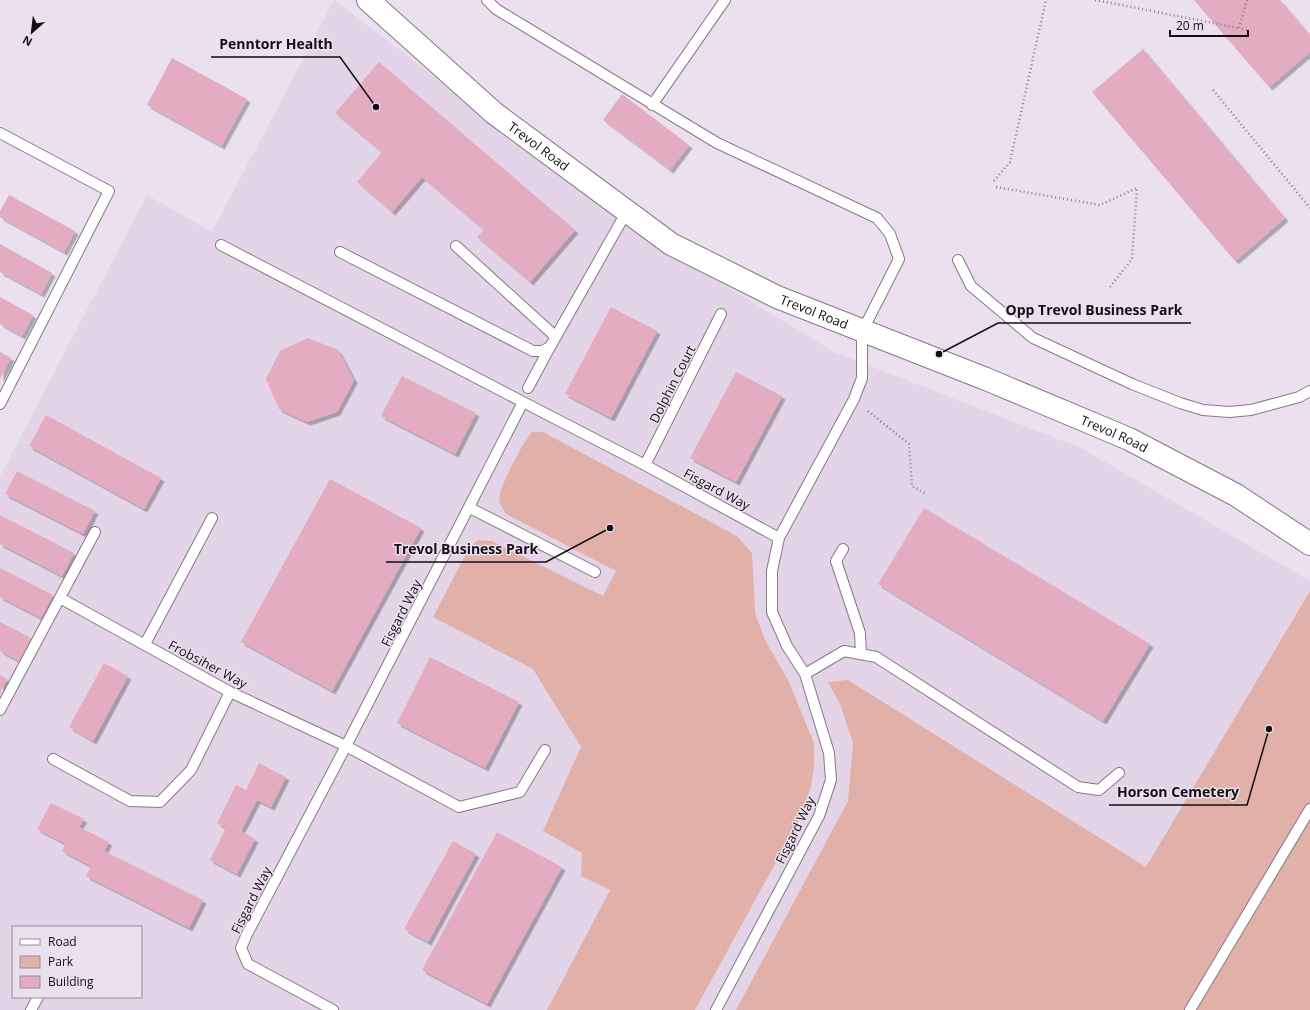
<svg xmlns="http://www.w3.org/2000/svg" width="1310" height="1010" font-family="'Open Sans',sans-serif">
<defs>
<filter id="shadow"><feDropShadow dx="3.5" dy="3.5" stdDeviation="0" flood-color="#0004"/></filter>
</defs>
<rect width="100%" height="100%" fill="#ebe1ee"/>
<path fill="#e4d4e7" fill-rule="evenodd" d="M334,0l310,236 190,116 247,96 229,133v10l-164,276 -82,143h-1064v-534l147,-281 65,37zM13,927h128v70h-128z"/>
<path fill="#e1b0a8" d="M532,432h11l194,104 15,17 3,60 10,27 23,40 26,63v24l-3,20 -13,35 -103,188h-148l63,-120 -29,-14 1,-23 -39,-22 38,-84 -48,-78 -100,-52 36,-69 9,-8 14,1 111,55 13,-25 -110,-57c-4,-6 -8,-12 -6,-20 3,-13 23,-52 32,-62z
M1310,591v419h-574l112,-209 5,-58 -13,-39 -12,-22 20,-2 298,187z"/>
<path fill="#e3acc1" filter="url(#shadow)" d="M1194,0h86l30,35v17l-41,35z
M1143,49l142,169 -50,43 -143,-169z
M172,58l75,41 -26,47 -74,-41z
M379,62l196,168 -45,52 -53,-45 7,-7 -62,-53 -30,35 -35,-30 25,-30 -47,-39z
M622,94l67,51 -19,25 -67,-50z
M9,195l66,36 -11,21 -64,-35v-6z
M0,244l52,29 -11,21 -41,-22z
M0,297l33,18 -11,21 -22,-12z
M611,307l46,24 -46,87 -46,-24z
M308,338l30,12 16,30 -17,32 -30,10 -28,-13 -13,-30 14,-28z
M0,352l11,6 -11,21z
M736,372l46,24 -46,86 -46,-24z
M402,376l74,37 -21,41 -74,-38z
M46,415l115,63 -17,31 -115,-63z
M17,471l78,40 -12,23 -78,-40z
M330,479l91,49 -89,163 -91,-49z
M924,508l226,136 -47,77 -225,-137z
M0,515l74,38 -12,23 -62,-32z
M0,568l53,27 -12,23 -41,-21z
M0,622l31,16 -12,23 -19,-10z
M430,657l89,45 -34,66 -88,-45z
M104,663l24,13 -35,65 -24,-14z
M0,675l7,4 -7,14z
M259,763l27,14 -15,30 -14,-7 -16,31 14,8 -18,35 -27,-14 16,-32 -9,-5 19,-38 10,5z
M51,803l33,16 -5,8 30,15 -5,9 99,49 -14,28 -103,-52 5,-10 -29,-15 4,-7 -29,-15z
M497,832l65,35 -75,137 -65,-34z
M453,841l23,13 -48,88 -24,-13z"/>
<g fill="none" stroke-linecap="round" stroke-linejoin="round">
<g stroke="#847a86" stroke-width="12">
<path id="service" d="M487,0l9,9 221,134 160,75 13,16 9,25 -37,73v46l-8,21 -75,139 -7,33v41l15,34 18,28 24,79 2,27 -12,36 -103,194
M652,105l73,-105
M0,133l109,58 -109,213
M221,245l302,157
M456,246l100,91
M340,252l193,99h9l8,-4 77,-136
M958,260l13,26 62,52 99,46 48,19 23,7 26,2 22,-2 48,-13 11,-6
M528,388l22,-41
M645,465l76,-151
M470,508l125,64
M843,549l-7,12 24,72 1,21
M60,598l170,94 116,54 113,61 61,-15 25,-42
M145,644l67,-126
M805,674l39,-23 32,6 202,130 21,3 20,-17
M0,710l95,-178
M53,759l77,42 30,1 31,-32 39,-78
M31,1010l7,-13
M333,1010l-85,-46 -7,-16 6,-14 99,-188 177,-344 122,63 134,73
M1190,1010l120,-201"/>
</g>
<g stroke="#847a86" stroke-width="24">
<g id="tertiary">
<path id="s1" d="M368,0l126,113 177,131 106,53 209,82 143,60 107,56 74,49"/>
</g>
</g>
<path stroke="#89818a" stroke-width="2.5" stroke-dasharray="1 3" stroke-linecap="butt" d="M1095,0l144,28
M1247,0l-8,28 10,3
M1213,90l97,118
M994,181l16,-19 36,-162
M996,187l104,18 37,-17 -5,71 -22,28
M868,411l41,33 3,42 14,8"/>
<use href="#service" stroke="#fff" stroke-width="10"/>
<use href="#tertiary" stroke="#fff" stroke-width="22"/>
</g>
<g text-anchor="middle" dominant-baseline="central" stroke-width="3" stroke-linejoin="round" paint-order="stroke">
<g font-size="13" fill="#120e12" stroke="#ebe1ee">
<text stroke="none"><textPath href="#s1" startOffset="225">Trevol Road</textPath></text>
<text stroke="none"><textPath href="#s1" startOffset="548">Trevol Road</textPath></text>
<text transform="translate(672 384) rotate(-63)">Dolphin Court</text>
<text stroke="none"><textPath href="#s1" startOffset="872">Trevol Road</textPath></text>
<text transform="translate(717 489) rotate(28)">Fisgard Way</text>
<text transform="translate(401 613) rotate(-63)">Fisgard Way</text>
<text transform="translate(208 664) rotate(28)">Frobsiher Way</text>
<text transform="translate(795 830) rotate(-64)">Fisgard Way</text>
<text transform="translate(251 900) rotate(-63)">Fisgard Way</text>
</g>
</g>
<path fill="none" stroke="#120e12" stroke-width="1.5" d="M376 107L340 57H211M939 354L998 323H1191M610 528L546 562H386M1269 729L1247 805H1109"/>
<g fill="#120e12" stroke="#ebe1ee" stroke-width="1.5">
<circle cx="376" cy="107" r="4"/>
<circle cx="939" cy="354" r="4"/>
<circle cx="610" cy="528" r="4"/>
<circle cx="1269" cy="729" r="4"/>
</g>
<g font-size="14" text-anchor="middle" font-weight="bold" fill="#120e12" stroke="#ebe1ee" stroke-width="3" stroke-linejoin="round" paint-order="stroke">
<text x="276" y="49">Penntorr Health</text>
<text x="1094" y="315">Opp Trevol Business Park</text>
<text x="466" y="554">Trevol Business Park</text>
<text x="1178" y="797">Horson Cemetery</text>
</g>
<rect x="12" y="926" width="130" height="72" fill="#ebe1ee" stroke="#948d96"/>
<rect x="20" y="939" width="20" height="6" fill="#ffffff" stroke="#948d96"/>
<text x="48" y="946" font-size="12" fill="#120e12">Road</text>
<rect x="20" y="956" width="20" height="12" fill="#e1b0a8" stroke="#948d96"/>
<text x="48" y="966" font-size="12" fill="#120e12">Park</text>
<rect x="20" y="976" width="20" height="12" fill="#e3acc1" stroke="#948d96"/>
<text x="48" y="986" font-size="12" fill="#120e12">Building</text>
<g transform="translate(32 32) rotate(208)" stroke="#ebe1ee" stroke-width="3" paint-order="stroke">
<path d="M0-3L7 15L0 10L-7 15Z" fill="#120e12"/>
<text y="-6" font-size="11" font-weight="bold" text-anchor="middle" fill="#120e12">N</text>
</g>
<path d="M1170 30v6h78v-6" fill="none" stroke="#120e12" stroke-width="2"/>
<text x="1176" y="30" font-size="12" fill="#120e12" stroke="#ebe1ee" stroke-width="3" paint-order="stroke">20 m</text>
</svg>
